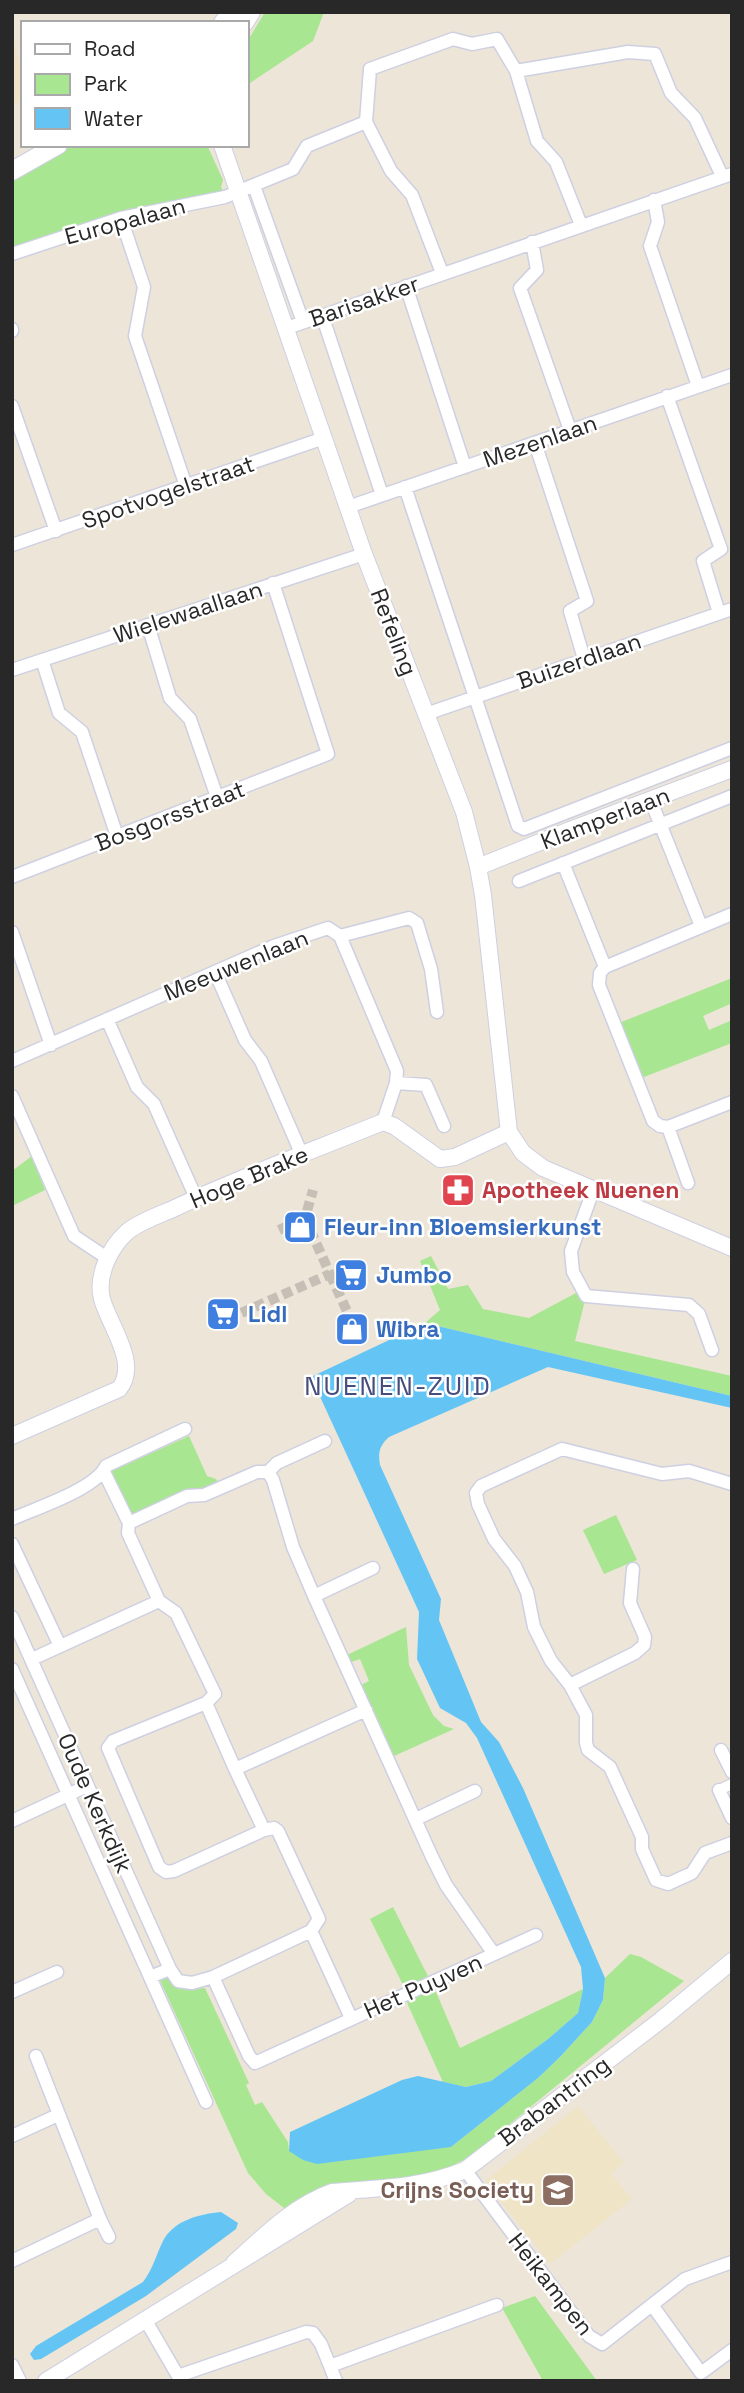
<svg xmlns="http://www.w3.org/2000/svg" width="744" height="2393" font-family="'Space Grotesk',sans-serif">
<rect width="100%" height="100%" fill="#ece5d8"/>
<path fill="#efe4c6" d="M12,34l11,41v26l-11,3z
M578,2106l46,57 -13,11 21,25 -82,65 -65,-83z"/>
<path fill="#a8e691" d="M265,12h59l-11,29 -66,44v-43z
M71,145h136l16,35 -2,7 2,4 -211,58v-72z
M732,978v29l-2,-3 -27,12 6,14 23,-10v23l-96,37 -22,-55z
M32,1156l13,34 -33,16v-35z
M431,1256l17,33 20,-4 15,24 46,9 47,-25 10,3 -11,45 157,35v20l-307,-73 15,-13 -20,-49z
M189,1436l18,40 9,3 3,5 -84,31h-6l-18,-40 1,-4z
M616,1515l21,45 -33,14 -21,-44z
M406,1627l3,38 24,50 11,11 10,3 -60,27 -33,-71 8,-4 -9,-22 -9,3 -4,-7z
M393,1907l43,85 24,56 123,-59 -5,24 -30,26 -57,42 -25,6 -23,-5 -35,-77 -5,-20 -33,-66z
M630,1954l11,3 43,24 -213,175 -29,15 -75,14 -79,26 -22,-17 -18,-21 -89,-195 12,-5 8,16 26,-1 44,95 -3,2 9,20 7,-3 26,40 1,9 162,-4 87,-69 22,-21 32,-35 11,-22 2,-22z
M535,2296l62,85h-54l-41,-73z"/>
<path fill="#64c5f5" d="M425,1323l307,73v12l-184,-41 -159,70c-10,9 -11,16 -9,28l61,134 -2,21 42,102 18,20 24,46 82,190 -2,22 -11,22 -32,35 -22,21 -87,69 -134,17 -14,-4 -14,-9 1,-19 112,-52 16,-4 48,11 25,-6 57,-42 30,-26 5,-24 -2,-22 -104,-229 -11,-15 -26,-15 -23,-49 2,-47 -108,-235z
M221,2212l17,11 -2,6 -90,67 -105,63 -7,1 -4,-6 6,-8 107,-64c10,-13 13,-27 20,-41 11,-21 37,-27 58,-29z"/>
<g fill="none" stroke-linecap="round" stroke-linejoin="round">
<path stroke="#c5bfb5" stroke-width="10" stroke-dasharray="10 5" stroke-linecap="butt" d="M279,1230l26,-12
M330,1274l22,48
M214,1325l116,-51 -25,-56 8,-28"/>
<g stroke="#ced0e2" stroke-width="12">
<path id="pedestrian" d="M719,1790l13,-6"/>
</g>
<g stroke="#ced0e2" stroke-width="15">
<path id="minor" d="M516,71l112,-19 27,2 16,39 24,25 27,58
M254,186l49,136
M654,200l4,22 -8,24 48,140
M121,218l23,69 -9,49 51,150
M532,242l5,28 -17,18 50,142
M12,254l109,-36 104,-21 68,-28 14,-23 59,-24
M442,273l-30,-78 -21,-24 -25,-49 4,-53 83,-30 19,5 25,-5 19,32 21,70 19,21 25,63
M406,286l59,181
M322,315l60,180
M287,328l445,-154
M12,329v2
M667,396l54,153 -18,12 16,52
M12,406l44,125
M535,443l52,158 -17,10 14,48
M405,487l113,339 6,3 208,-81
M348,507l384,-132
M12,545l312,-107
M148,625l22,73 20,21 27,78
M42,660l17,53 23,19 35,104
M12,670l352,-116
M426,714l306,-105
M651,801l50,125
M563,863l42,104
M12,877l316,-123 -55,-171
M519,881l213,-85
M732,914l-127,53 -5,6 -1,12 54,136 7,5 8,1 64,-25
M12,932l39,113
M340,936l57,135 -1,12 -13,39
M215,972l30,68 16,21 41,94
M107,1019l30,68 17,17 42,94
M12,1061l262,-115 54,-18 12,8 69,-18 8,5 14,46 6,43
M396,1083l30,2 18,41
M12,1096l62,140 33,22
M668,1127l20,56
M594,1188l-23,63 2,21 13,24 103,9 10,9 13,36
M104,1472l25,51 -1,10 31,68 17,12 39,81 -9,9 -93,38 -5,7 51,119 7,5 8,-1 90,-41
M268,1472l5,8 20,67 21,49 118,261 14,28 48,69
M732,1484l-43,-13 -27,3 -100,-25 -81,37 -5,7 2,11 16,35 21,27 12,26 7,35 17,34 19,24 16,30v28l2,7 22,17 32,70v12l14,31 12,4 24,-11 13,-20 27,-10
M12,1519c24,-11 84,-30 94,-53l79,-37
M129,1523l58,-27 17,-1 53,-23h11l9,-9 48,-22
M12,1544l48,102
M314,1596l59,-28
M12,1617l158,352 -20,8
M32,1659l127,-58
M12,1669l194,433
M570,1685l65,-32 9,-8 1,-8 -15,-34 3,-34
M206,1703l29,66
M721,1750l11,22
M719,1790l13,28
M416,1819l59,-28
M12,1821l75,-35
M170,1969l8,12 14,2 21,-6 36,79 6,7 281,-128
M213,1977l98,-46
M12,1992l45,-20
M351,2018l-40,-87 8,-12 -41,-88 -4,-3 -10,2 -29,-61 131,-59
M36,2056l64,163
M12,2136l46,-21
M465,2170l124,166 13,8 83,-65 47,-17
M12,2261l88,-42 9,18
M652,2305l49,68 31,-23
M146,2321l32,55 128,-44 7,1 8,11 15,37
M12,2365l8,16
M330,2366l167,-61"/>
</g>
<g stroke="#ced0e2" stroke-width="18">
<path id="tertiary" d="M222,145l142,409 100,258 14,55 5,28 26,237 14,21 20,15 189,80
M478,867l92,-37 162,-61
M12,1436l107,-47c21,-25 -10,-64 -17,-90 -6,-23 8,-52 25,-67 13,-11 33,-17 48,-24 68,-32 139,-58 208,-86l11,4 46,33 15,-2 54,-25
M234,2263c30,-27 59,-57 98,-71 46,-4 90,-4 133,-22l196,-150 71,-59
M46,2381l303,-187"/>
</g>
<g stroke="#ced0e2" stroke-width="20">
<path id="secondary" d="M223,23l8,-11
M244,23l7,-11
M12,171l46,-26"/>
</g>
<use href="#pedestrian" stroke="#fff" stroke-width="10"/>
<use href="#minor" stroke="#fff" stroke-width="12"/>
<use href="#tertiary" stroke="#fff" stroke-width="16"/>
<use href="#secondary" stroke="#fff" stroke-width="18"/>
</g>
<defs>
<g id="pharmacy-square" transform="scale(1.75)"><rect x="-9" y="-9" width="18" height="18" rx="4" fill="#e0444e" stroke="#fff"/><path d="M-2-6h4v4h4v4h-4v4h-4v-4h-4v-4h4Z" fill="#fff"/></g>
<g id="shop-square" transform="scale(1.75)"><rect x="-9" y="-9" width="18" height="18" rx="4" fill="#3f7fe0" stroke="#fff"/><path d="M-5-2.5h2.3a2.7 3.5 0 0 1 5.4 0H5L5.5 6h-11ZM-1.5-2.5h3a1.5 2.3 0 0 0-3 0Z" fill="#fff"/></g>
<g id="supermarket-square" transform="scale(1.75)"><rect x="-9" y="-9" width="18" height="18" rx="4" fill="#3f7fe0" stroke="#fff"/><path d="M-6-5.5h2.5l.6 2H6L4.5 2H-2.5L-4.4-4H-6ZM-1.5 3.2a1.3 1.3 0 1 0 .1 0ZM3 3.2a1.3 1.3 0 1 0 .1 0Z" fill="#fff"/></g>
<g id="school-square" transform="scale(1.75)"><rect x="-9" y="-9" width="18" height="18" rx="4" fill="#8d6e63" stroke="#fff"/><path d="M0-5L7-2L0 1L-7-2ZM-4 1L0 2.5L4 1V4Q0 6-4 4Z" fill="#fff"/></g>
</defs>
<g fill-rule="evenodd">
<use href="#pharmacy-square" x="458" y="1190"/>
<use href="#shop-square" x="300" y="1227"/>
<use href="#supermarket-square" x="351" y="1275"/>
<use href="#supermarket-square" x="223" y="1314"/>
<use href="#shop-square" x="352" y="1329"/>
<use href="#school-square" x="558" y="2190"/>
</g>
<g text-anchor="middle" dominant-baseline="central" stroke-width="5" stroke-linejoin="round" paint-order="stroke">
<g font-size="23" fill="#282828" stroke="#fff">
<text transform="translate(125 221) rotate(-15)">Europalaan</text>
<text transform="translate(364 301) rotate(-19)">Barisakker</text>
<text transform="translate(540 441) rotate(-19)">Mezenlaan</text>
<text transform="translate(168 492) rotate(-19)">Spotvogelstraat</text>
<text transform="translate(188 612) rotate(-18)">Wielewaallaan</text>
<text transform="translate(394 632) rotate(69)">Refeling</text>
<text transform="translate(579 661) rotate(-19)">Buizerdlaan</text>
<text transform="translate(170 816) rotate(-21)">Bosgorsstraat</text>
<text transform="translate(605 818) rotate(-21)">Klamperlaan</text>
<text transform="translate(236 965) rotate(-22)">Meeuwenlaan</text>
<text transform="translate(249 1177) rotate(-23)">Hoge Brake</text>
<text transform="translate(95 1803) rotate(66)">Oude Kerkdijk</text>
<text transform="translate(423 1986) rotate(-24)">Het Puyven</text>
<text transform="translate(554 2101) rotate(-37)">Brabantring</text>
<text transform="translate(551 2284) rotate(52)">Heikampen</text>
</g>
<g font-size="23" font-weight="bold" fill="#be3a42" stroke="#fff" text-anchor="start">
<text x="482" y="1190">Apotheek Nuenen</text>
</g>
<g font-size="23" font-weight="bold" fill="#366cbe" stroke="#fff" text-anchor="start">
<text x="324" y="1227">Fleur-inn Bloemsierkunst</text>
<text x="376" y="1275">Jumbo</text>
<text x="248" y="1314">Lidl</text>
<text x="376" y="1329">Wibra</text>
</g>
<g font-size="23" font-weight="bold" fill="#785e54" stroke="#fff" text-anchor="end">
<text x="534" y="2190">Crijns Society</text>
</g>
<g font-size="26" letter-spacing="2" fill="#464c7b" stroke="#fff">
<text x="398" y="1386">NUENEN-ZUID</text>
</g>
</g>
<rect width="744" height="2393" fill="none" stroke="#282828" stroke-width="28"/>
<rect x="21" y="21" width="228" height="126" fill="#ffffff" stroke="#a9a9a9" stroke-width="2"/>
<rect x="35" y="44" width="35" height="10" fill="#ffffff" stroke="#a9a9a9" stroke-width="2"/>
<text x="84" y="56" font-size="21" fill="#282828">Road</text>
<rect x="35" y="74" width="35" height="21" fill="#a8e691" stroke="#a9a9a9" stroke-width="2"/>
<text x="84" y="91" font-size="21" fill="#282828">Park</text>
<rect x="35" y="108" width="35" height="21" fill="#64c5f5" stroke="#a9a9a9" stroke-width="2"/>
<text x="84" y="126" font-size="21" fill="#282828">Water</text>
</svg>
